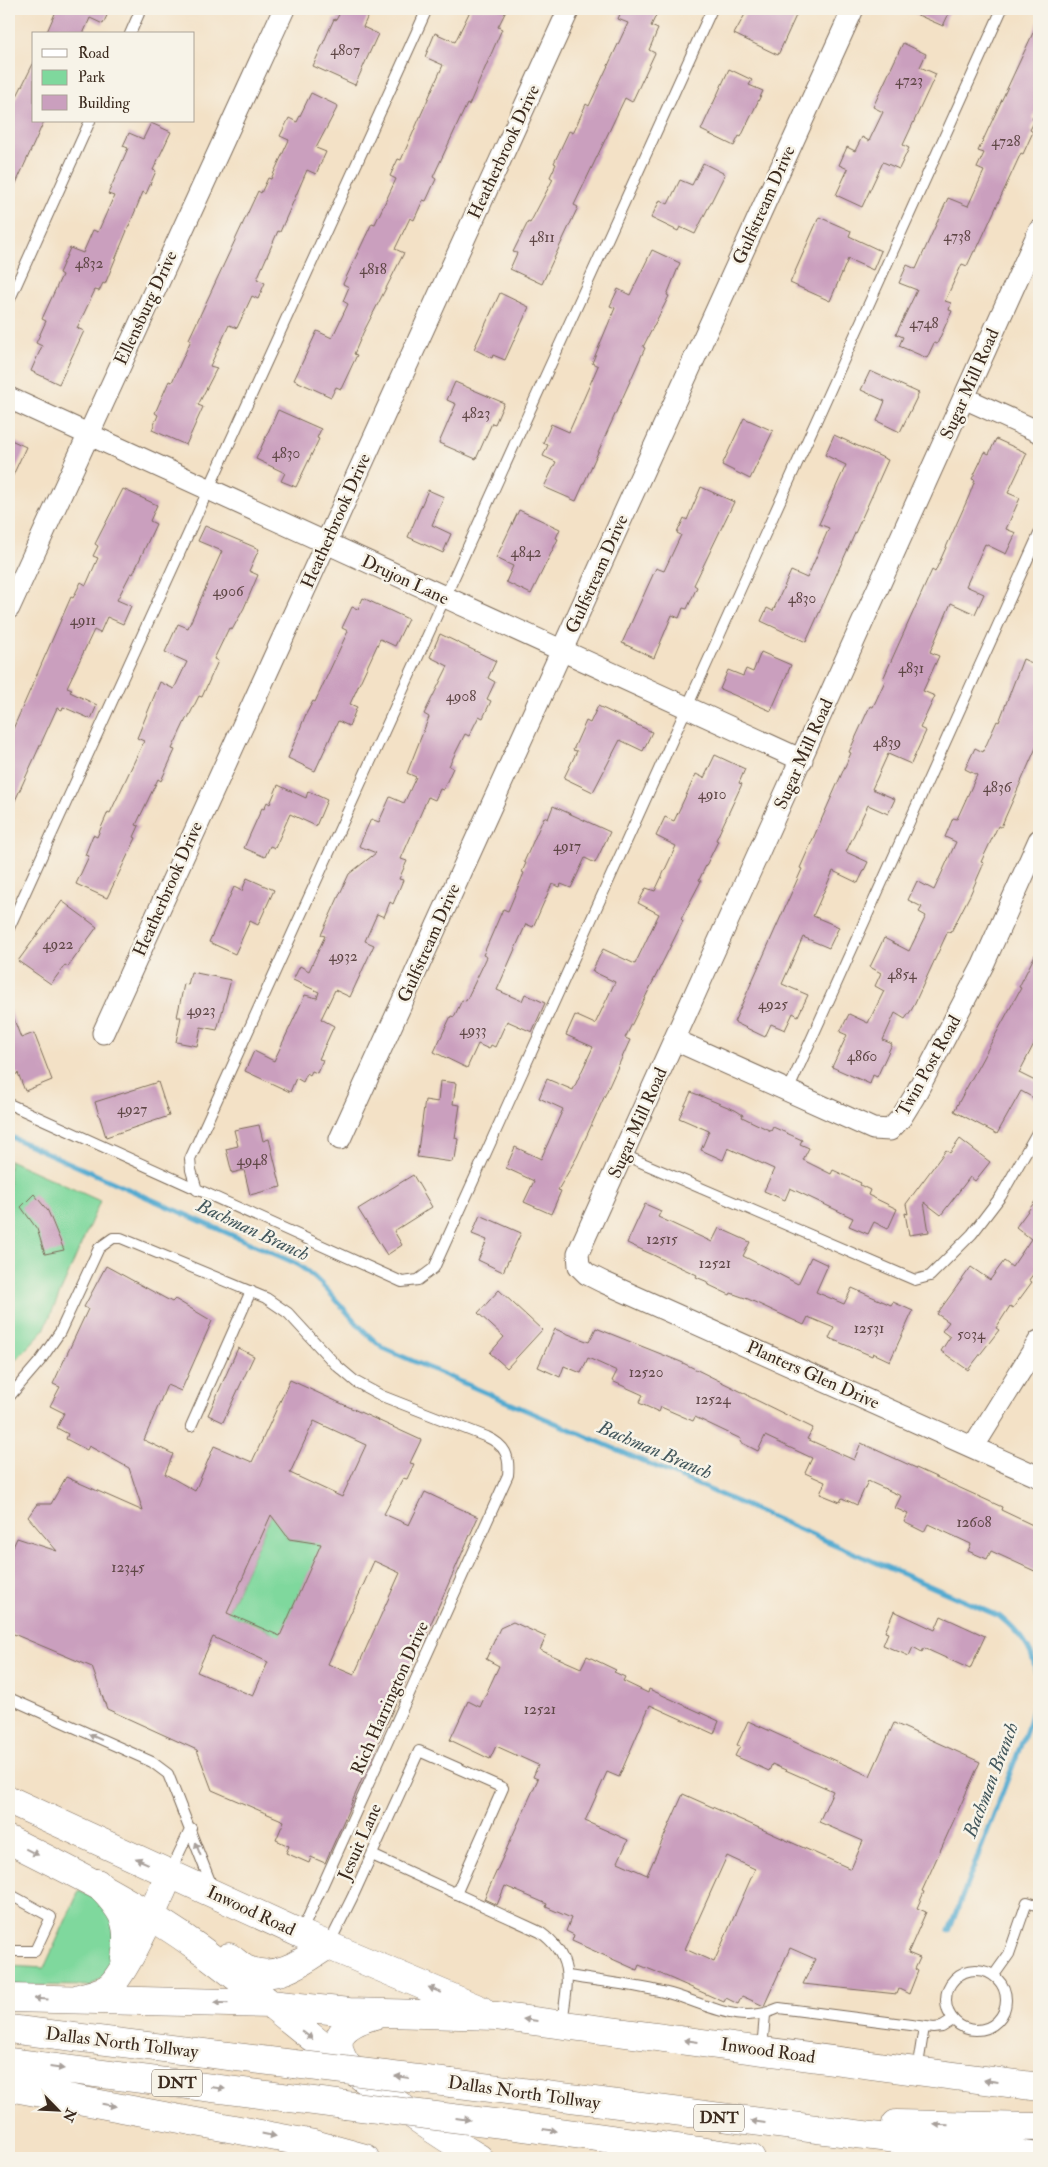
<svg xmlns="http://www.w3.org/2000/svg" width="1048" height="2167" font-family="'IM FELL Double Pica',serif">
<rect width="100%" height="100%" fill="#f7f3e8"/>
<filter id="ink" filterUnits="userSpaceOnUse"><feTurbulence type="fractalNoise" baseFrequency=".02" numOctaves="2"/><feDisplacementMap in="SourceGraphic" scale="10" xChannelSelector="R" yChannelSelector="G"/><feConvolveMatrix kernelMatrix="1 2 1 2 8 2 1 2 1" color-interpolation-filters="sRGB"/></filter>
<filter id="wash" filterUnits="userSpaceOnUse"><feTurbulence type="fractalNoise" baseFrequency=".0096" numOctaves="4" result="noise"/><feDisplacementMap in="SourceGraphic" scale="20" xChannelSelector="R" yChannelSelector="G"/><feGaussianBlur stdDeviation="1.12" result="paint"/><feColorMatrix in="noise" values="0 0 0 0 0 0 0 0 0 0 0 0 0 0 0 0 0 1.4 0 .05"/><feComposite in="paint" operator="in"/></filter>
<g filter="url(#wash)">
<rect width="100%" height="100%" fill="#f3e1c6"/>
<path fill="#7fd89d" stroke="#5d815e" d="M9,1160l91,41 -56,129 -35,37z
M271,1515l16,9 -2,10 4,5 12,2 9,-8 14,6 -45,100c-11,-11 -38,-23 -53,-23z
M79,1891l24,11 10,11 1,56 -24,17 -81,-1v-19l35,2z"/>
<g fill="none" stroke-linecap="round" stroke-linejoin="round">
<path stroke="#53aad0" stroke-width="5" d="M9,1136l286,127c36,22 55,60 88,85l616,268c44,36 42,61 28,113l-78,202"/>
</g>
<g id="blocks">
<path fill="#ca9fbe" fill-rule="evenodd" d="M57,9h53l-7,15 -13,-6 -7,16h-37z
M342,9h29l-8,18 15,7 -23,51 -42,-19 21,-47 2,1z
M471,9h36l-9,18 4,2 -33,76 -2,-1 -34,73 3,2 -10,22 -3,-1 -9,20 -4,-2 -15,31 9,4 -41,80 -9,21 3,1 -16,34 -5,-2 -5,10 -37,-17 23,-49 15,7 16,-34 -5,-3 6,-14 -6,-3 29,-61 3,1 21,-45 -6,-3 8,-17 3,1 42,-95 -18,-8 10,-24 20,9z
M622,9h37l-8,17 7,3 -9,21 6,3 -23,49 -7,-4 -51,107 4,2 -36,77 -32,-15 7,-16 -4,-1 15,-30 2,1 23,-44 -3,-2 6,-13 -2,-1 15,-32 4,2 13,-29 3,2 39,-83 -10,-4z
M748,9h51l-21,46 -44,-21z
M904,9h47l-8,17z
M1039,20v84l-7,15 3,1 -5,10 3,2 -10,22 -2,-1 -45,98h-2l-7,15 -5,-2 -17,37 6,2 -2,7 3,1 -15,33 -3,-1 -7,15 -28,-12 4,-9 -7,-3 21,-44 -18,-7 8,-18 9,4 32,-71 20,8 16,-35 -7,-3 7,-15 -6,-2z
M903,43l23,11 -6,13 16,7 -33,71 6,3 -10,21 -16,-7 -21,45 -26,-12 12,-26 -9,-4 8,-18 8,4 7,-14 7,4 14,-29 -10,-5z
M34,62v59h10l-35,78v-87z
M729,69l23,11 -3,5 14,6 -22,46 -2,-1 -5,10 -33,-16z
M311,93l27,13 -22,42 10,4 -10,22 -9,-4 -27,62 -2,-1 -21,48 8,4 -7,16 -6,-3 -15,32 -8,-3 -19,41 7,2 -19,37 5,2 -17,38 -34,-15 6,-15 -3,-2 14,-32 3,1 19,-42 -2,-1 69,-148 3,2 7,-15 3,1 18,-39 -9,-4 9,-18 8,4z
M151,123l20,9 -18,38 3,1 -10,23 -3,-2 -38,92 -2,-1 -4,8 -4,-1 -18,38 7,3 -25,53 -28,-13 11,-25 -6,-3 10,-22 -4,-2 20,-44 -3,-2 11,-25 13,5 10,-23 5,2 16,-36 -6,-2 20,-46 -5,-2 6,-13 14,6z
M703,163l22,11 -30,60 -15,-7 -2,4 -27,-13 9,-18 8,4 12,-24 12,5z
M819,217l32,14 -2,5 32,15 -8,19 -25,-11 -18,42 -40,-18z
M652,250l28,13 -13,32 2,1 -26,51 2,1 -69,153 -32,-14 12,-25 -13,-6 5,-11 -5,-2 8,-19 18,8 29,-66 -6,-3 23,-55 -5,-2 8,-17 12,6z
M500,293l29,14 -24,53 -12,-5 -1,3 -18,-9z
M870,371l49,22 -19,39 -23,-11 8,-20 -24,-11z
M455,382l49,21 -9,21 -3,-1 -16,36 -37,-16 17,-39 -9,-4z
M278,410l43,19 -4,9 2,1 -23,48 -15,-6 4,-8 -29,-14z
M744,418l29,13 -23,48 -28,-14z
M834,435l54,25 -82,182 -45,-21 6,-13 6,3 18,-40 16,7 22,-50 -10,-4 27,-59 -21,-10z
M9,439l17,8 -17,37z
M996,439l31,14 -19,40 12,5 -14,31 10,4 -10,21 -21,-10 -19,42 18,8 -9,20 -24,-11 -21,49 9,4 -16,35 12,5 -15,32 6,3 -15,33 -23,-10 -16,35 23,10 -7,15 -20,-9 -22,47 22,10 -10,21 -25,-12 -20,45 26,11 -10,21 -26,-11 -21,47 26,11 -10,21 -5,-3 -8,17 -14,-6 -6,13 -31,-15 68,-153 -2,-1 51,-115 -2,-1 21,-46 3,1 12,-26 -2,-2 49,-109 3,2 34,-76 6,-16 -3,-1 13,-27 4,2z
M701,487l33,15 -40,83 3,2 -10,22 -4,-1 -4,10 -7,-3 -18,43 -32,-15 34,-75 8,3 17,-36 -4,-2 7,-15 3,2z
M123,489l34,16 -7,16 6,3 -23,50 -2,-1 -14,27 14,6 -8,18 -16,-7 -7,16 -6,-3 -27,57 5,2 -2,3 27,13 -6,14 -28,-12 -1,3 -5,-2 -48,106v-76l62,-141 2,1 8,-16 5,3 12,-27 -5,-2 5,-10 -3,-2z
M428,490l16,7 -12,28 19,9 -8,19 -35,-16z
M519,510l41,19 -4,9 2,1 -27,55 -25,-12 7,-16 -17,-8z
M205,526l54,23 -10,22 9,4 -14,33 -12,22 -3,-2 -15,31 4,2 -16,36 -3,-1 -11,22 -1,-1 -15,32 3,1 -14,31 -3,-2 -22,46 3,1 -5,11 2,1 -29,60 -31,-14 13,-28 -4,-1 8,-20 4,2 11,-25 2,1 34,-72 -7,-3 23,-56 14,7 13,-27 -22,-10 13,-28 10,4 34,-77 -24,-10z
M363,598l45,21 -13,27 -15,-7 -30,65 7,3 -8,19 -11,-5 -23,50 -27,-13 18,-44 7,-13 2,1 33,-71 -6,-3 10,-21 6,2z
M440,634l56,27 -8,17 7,4 -8,17 4,2 -8,17 -4,-2 -10,20 -4,-2 -16,32 4,2 -10,22 -3,-1 -5,11 -7,-3 -27,62 6,2 -8,18 4,1 -10,24 -3,-2 -6,15 -7,-3 -12,27 9,4 -24,52 -15,-7 -14,29 13,7 -15,33 4,1 -6,13 -5,-2 -2,4 -3,-2 -4,9 -7,-4 -6,14 -45,-21 9,-20 20,10 31,-66 12,3 2,-6 -26,-12 7,-14 9,5 16,-35 -4,-1 28,-61 27,-21 -17,-7 12,-27 8,3 11,-25 14,6 12,-26 -9,-4 22,-56 -5,-3 24,-48 -18,-9z
M761,652l30,13 -20,46 -51,-22 8,-19 15,6 3,-7 7,3z
M1023,659l16,7v75l-38,86 -3,-1 -17,36 3,1 -14,32 -19,37 -3,-1 -36,78 -7,10 -10,-6 -12,27 9,4 -15,33 -4,-2 -3,9 -38,-17 15,-32 -7,-3 9,-18 19,9 16,-32 -9,-5 6,-13 -11,-6 14,-29 25,13 17,-35 -7,-4 3,-5 -14,-7 9,-19 17,9 22,-48 -11,-5 8,-19 4,1 20,-44 -12,-6 10,-21 8,4 14,-31 2,1z
M598,706l54,26 -9,19 -23,-11 -27,52 -29,-14 13,-27 -4,-1 13,-29 4,2z
M715,755l30,14 -6,14 3,1 -26,56 2,1 -19,39 2,1 -20,38 2,2 -58,117 5,2 -53,117 -19,33 3,1 -10,23 -27,-12 10,-21 -28,-13 9,-21 26,12 22,-50 -24,-11 8,-19 26,11 20,-43 -27,-12 9,-20 20,9 20,-42 -23,-11 11,-22 32,15 24,-50 -21,-11 8,-15 9,3 21,-45 -20,-10 9,-19 9,4 22,-47 8,4z
M278,785l28,13 2,-7 19,9 -11,26 -26,-12 -15,34 -5,-2 -5,11 -21,-9 18,-40 2,1 3,-7 3,2z
M553,806l57,26 -15,31 -10,-5 -14,30 -10,-4 -1,3 -8,-3 -19,43 -7,-3 -29,66 25,11 3,-7 20,9 -13,29 -25,-11 -12,26 -4,-2 -2,4 -11,-5 -11,24 -33,-16 17,-36 3,1 8,-17 4,1 21,-44 -4,-2 20,-46 5,2 16,-38 -2,-1 4,-9 -2,-1 20,-45 4,2z
M247,878l27,12 -16,35 -8,-4 -15,33 -26,-12 25,-55 8,4z
M62,901l35,26 -29,40 -3,-2 -14,19 -33,-23z
M1039,947v87l-20,39 20,10v18l-18,-10 -24,43 -43,-23 67,-123 -2,-1z
M191,972l40,8 -14,50 -16,-3 -4,19 -21,-4 5,-25h-4l7,-33 4,1z
M10,1009l11,29 13,-5 18,47 -27,11 -7,-18 -3,2 -6,-15z
M440,1081l16,2 -3,21 7,1 -5,33 3,1 -3,20 -2,-1 -1,4 -35,-5 8,-57 13,2z
M158,1082l11,34 -63,21 -11,-35z
M691,1092l44,18 8,5 -1,2 29,14 2,-4 29,13 -2,4 9,4 -6,12 28,14 2,-4 28,13 -1,2 10,5 -2,5 29,14 -9,20 -14,-7 -6,12 -19,-8 4,-8 -63,-30 -5,12 -21,-9 10,-22 -46,-21 -5,12 -22,-10 8,-19 -30,-13z
M259,1125l4,16 6,-2 12,48 -31,8 -6,-25 -12,3 -6,-24 12,-3 -4,-16z
M960,1139l30,23 -15,19 -5,-4 -29,38 -17,-13 5,30 -20,3 -4,-22 3,1 -2,-10 40,-54 4,3z
M413,1175l19,32 -38,24 8,14 -15,10 -29,-46z
M34,1194l14,17 16,39 -19,4 -8,-25 -16,-22z
M1039,1196v70l-10,14 3,2 -19,26 -3,-2 -14,22 3,2 -31,40 -27,-19 9,-14 -8,-6 7,-9 -12,-8 34,-47 19,13 14,-19 8,6 19,-28 -15,-12z
M645,1204l16,7 -3,6 54,25 7,-14 31,14 -7,14 55,28 13,-27 17,8 -12,27 28,12 8,-16 39,17 2,-3 20,9 -23,50 -17,-8 -1,3 -43,-18 5,-10 -26,-11 -4,8 -56,-26 -17,-6 -1,2 -23,-11 1,-2 -12,-5 1,-2 -70,-32z
M480,1215l41,18 -18,39 -25,-12 9,-20 -15,-6z
M106,1266l66,36 3,-3 37,22 -31,70 -14,-6 -23,55 29,14 -8,20 30,17 19,-45 38,16 38,-82 131,60 -11,23 4,1 -7,15 -4,-1 -19,36 25,11 16,-33 53,25 -153,346 -14,-6 -2,6 -23,-10 3,-7 -13,-6 8,-19 -72,-31 -15,-40 -90,-41 -15,-42 -83,-35v-76l8,-18 40,13 -29,-34 9,-13h14l15,-27 77,34 -14,-43 -40,-22 -2,4 -21,-11 2,-5 -11,-6 7,-15 -14,-7 10,-19 -7,-3 35,-75 -4,-2zM314,1421l52,24 -24,52 -52,-24zM271,1515l18,24 32,5 -41,92 -53,-23zM374,1561l26,12 -46,102 -26,-11zM213,1637l55,25 -15,34 -56,-24z
M499,1290l43,40 -35,38 -17,-15 14,-16 -26,-24z
M596,1328l85,34 67,33v1l65,32 -6,11 47,21 7,-17 141,64 -1,3 38,18v45l-48,-22 -4,8 -19,-8 3,-7 -43,-20 -4,8 -20,-10 4,-8 -13,-6 6,-12 -33,-15 -11,24 -15,-7 -2,4 -20,-8 5,-12 -20,-9 7,-15 -47,-22 -7,15 -18,-9 1,-3 -46,-22 -2,4 -32,-14 -2,5 -20,-9 4,-8 -31,-14 5,-10 -29,-13 -7,15 -17,-7 -4,11 -22,-10 17,-38 34,13z
M238,1348l16,8 -31,66 -15,-7z
M894,1611l41,19 6,-14 44,20 -15,33 -46,-21 -2,4 -9,-5 -4,9 -26,-11 5,-12 -3,-1z
M513,1622l33,15 -6,13 41,18 6,-12 29,14 -2,2 11,5 -2,4 25,12 1,-4 70,32 -5,13 -64,-29 -31,72 -12,-5 -22,49 43,19 -10,22 29,13 36,-81 168,75 12,-28 -44,-19 14,-31 -61,-27 -3,7 -34,-15 5,-10 -3,-1 11,-24 122,55 24,-53 86,39 -58,129 2,1 -7,16 9,4 -18,41 12,5 -5,11 3,2 -9,23 -10,-5 -2,5 -94,-10 12,-25 -25,-11 -26,58 -22,-10 -4,8 -12,-6 -2,4 -70,-31 -15,-6 -2,5 -65,-29 2,-6 -8,-4 5,-13 -25,-11 1,-3 -42,-18 -8,19 -13,-6 54,-120 -5,-2 5,-12 -42,-19 -6,13 -40,-19 18,-39 12,6 19,-41 -13,-7 14,-31zM727,1856l28,13 -41,93 -29,-13z"/>
</g>
</g>
<g filter="url(#ink)">
<use href="#blocks" fill-opacity="0" stroke="#7b6a59" stroke-width="1"/>
<g fill="none" stroke-linecap="round" stroke-linejoin="round">
<g stroke="#7b6a59" stroke-width="12">
<path id="lane" d="M130,34l11,-25
M9,301l81,-180
M9,928l418,-919
M788,1091l251,-557
M9,1104l393,178 16,-2 16,-12 568,-1259
M624,1155l291,125 15,-4 42,-42 29,-38 38,-67
M197,1190l-6,-20 -1,-11 522,-1150
M9,1397l31,-36 20,-29 39,-84 14,-10h8l145,60 22,15 48,52 20,17 26,14 105,41c18,8 23,19 21,38l-207,458
M191,1426l60,-135
M9,1698l143,64 16,12 45,115
M372,1855l168,77c36,26 27,53 22,91
M170,1872l21,-44
M9,1894l42,23 -16,34h-26
M329,1944l23,-46 67,-147 84,37 -47,106
M946 2000a30 30 0 1 1 60 0a30 30 0 1 1-60 0Z
M994,1975l15,-21 18,-52 12,4
M568,1976c34,6 70,9 103,18 38,11 69,32 108,14l155,20 8,-1 11,-7
M762,2049l3,-34
M917,2071l7,-44"/>
</g>
<g stroke="#7b6a59" stroke-width="23">
<path id="street" d="M1039,231l-461,1022 1,13 8,8 16,8 436,195
M9,398l793,362
M964,398l75,34
M9,608l275,-599
M103,1033l466,-1024
M675,1040l198,89 17,1 11,-12 13,-21 69,-132 56,-125
M340,1139l513,-1130
M974,1446l65,-105"/>
</g>
<g stroke="#7b6a59" stroke-width="29">
<path id="secondary" d="M9,1800l292,134 180,76
M9,1840c66,33 131,65 191,109 93,69 178,150 279,209
M229,1957c6,4 13,11 19,13 30,12 57,-10 80,-25
M270,2004l79,8 147,4 543,71
M349,2068c-24,-32 -3,-45 29,-54"/>
</g>
<g stroke="#7b6a59" stroke-width="29">
<path id="highway" d="M97,1883c25,26 35,39 28,75
M9,1998l261,6
M79,1998c9,-3 21,-5 29,-10 17,-12 52,-92 62,-115
M9,2029l285,35
M9,2062l336,43
M451,2083l588,74
M9,2087l305,57 51,14
M502,2124l249,34
M896,2124l143,3"/>
</g>
<use href="#lane" stroke="#fff" stroke-width="10"/>
<use href="#street" stroke="#fff" stroke-width="21"/>
<use href="#secondary" stroke="#fff" stroke-width="28"/>
<use href="#highway" stroke="#fff" stroke-width="28"/>
<g stroke="#7b6a59" stroke-width="29" stroke-linecap="butt">
<path id="highway-bridge" d="M294,2064l157,19
M345,2105l157,19"/>
</g>
<use href="#highway-bridge" stroke="#fff" stroke-width="28"/>
</g>
<defs><path id="oneway-solid" d="M-6-.8H1V-3.2L6.5 0L1 3.2V.8H-6Z" transform="scale(1.25)"/></defs>
<g fill="#a79f9a">
<use href="#oneway-solid" transform="translate(95 1737) rotate(-156)"/>
<use href="#oneway-solid" transform="translate(198 1849) rotate(-111)"/>
<use href="#oneway-solid" transform="translate(32 1852) rotate(26)"/>
<use href="#oneway-solid" transform="translate(142 1861) rotate(-156)"/>
<use href="#oneway-solid" transform="translate(435 1990) rotate(-157)"/>
<use href="#oneway-solid" transform="translate(41 1999) rotate(-177)"/>
<use href="#oneway-solid" transform="translate(221 2003) rotate(-179)"/>
<use href="#oneway-solid" transform="translate(530 2020) rotate(-173)"/>
<use href="#oneway-solid" transform="translate(307 2035) rotate(38)"/>
<use href="#oneway-solid" transform="translate(691 2041) rotate(-172)"/>
<use href="#oneway-solid" transform="translate(57 2068) rotate(7)"/>
<use href="#oneway-solid" transform="translate(402 2077) rotate(-173)"/>
<use href="#oneway-solid" transform="translate(991 2081) rotate(-173)"/>
<use href="#oneway-solid" transform="translate(218 2088) rotate(7)"/>
<use href="#oneway-solid" transform="translate(109 2105) rotate(10)"/>
<use href="#oneway-solid" transform="translate(463 2119) rotate(7)"/>
<use href="#oneway-solid" transform="translate(758 2122) rotate(-173)"/>
<use href="#oneway-solid" transform="translate(941 2125) rotate(-179)"/>
<use href="#oneway-solid" transform="translate(550 2130) rotate(8)"/>
<use href="#oneway-solid" transform="translate(269 2135) rotate(11)"/>
</g>
</g>
<g text-anchor="middle" dominant-baseline="central" stroke-width="5" stroke-linejoin="round" paint-order="stroke">
<g font-size="15" fill="#5f4746">
<text x="345" y="50">4807</text>
<text x="909" y="80">4723</text>
<text x="1006" y="141">4728</text>
<text x="957" y="236">4738</text>
<text x="542" y="237">4811</text>
<text x="89" y="263">4832</text>
<text x="373" y="269">4818</text>
<text x="924" y="323">4748</text>
<text x="476" y="413">4823</text>
<text x="286" y="453">4830</text>
<text x="526" y="552">4842</text>
<text x="228" y="591">4906</text>
<text x="802" y="598">4830</text>
<text x="83" y="620">4911</text>
<text x="911" y="668">4831</text>
<text x="461" y="696">4908</text>
<text x="887" y="742">4839</text>
<text x="997" y="787">4836</text>
<text x="712" y="794">4910</text>
<text x="567" y="846">4917</text>
<text x="58" y="944">4922</text>
<text x="343" y="956">4932</text>
<text x="902" y="974">4854</text>
<text x="773" y="1004">4925</text>
<text x="201" y="1010">4923</text>
<text x="473" y="1030">4933</text>
<text x="862" y="1056">4860</text>
<text x="132" y="1109">4927</text>
<text x="252" y="1160">4948</text>
<text x="662" y="1239">12515</text>
<text x="715" y="1263">12521</text>
<text x="869" y="1328">12531</text>
<text x="971" y="1334">5034</text>
<text x="646" y="1372">12520</text>
<text x="713" y="1399">12524</text>
<text x="974" y="1522">12608</text>
<text x="128" y="1567">12345</text>
<text x="540" y="1709">12521</text>
</g>
<g fill="#f7f3e8" stroke="#73665b" stroke-width="1">
<rect x="152" y="2069.5" width="50" height="27" rx="4"/>
<rect x="694" y="2104.5" width="50" height="27" rx="4"/>
</g>
<g font-size="16" font-weight="bold" fill="#3b2a1e">
<text x="177" y="2083">DNT</text>
<text x="719" y="2118">DNT</text>
</g>
<g font-size="18" fill="#3b2a1e" stroke="#f7f3e8">
<text transform="translate(504 152) rotate(-65)">Heatherbrook Drive</text>
<text transform="translate(764 205) rotate(-66)">Gulfstream Drive</text>
<text transform="translate(146 308) rotate(-65)">Ellensburg Drive</text>
<text transform="translate(970 384) rotate(-66)">Sugar Mill Road</text>
<text transform="translate(336 521) rotate(-66)">Heatherbrook Drive</text>
<text transform="translate(597 574) rotate(-66)">Gulfstream Drive</text>
<text transform="translate(405 580) rotate(25)">Drujon Lane</text>
<text transform="translate(804 754) rotate(-66)">Sugar Mill Road</text>
<text transform="translate(168 889) rotate(-66)">Heatherbrook Drive</text>
<text transform="translate(429 943) rotate(-66)">Gulfstream Drive</text>
<text transform="translate(929 1066) rotate(-61)">Twin Post Road</text>
<text transform="translate(638 1123) rotate(-66)">Sugar Mill Road</text>
<text transform="translate(813 1375) rotate(24)">Planters Glen Drive</text>
<text transform="translate(390 1698) rotate(-66)">Rich Harrington Drive</text>
<text transform="translate(360 1842) rotate(-66)">Jesuit Lane</text>
<text transform="translate(251 1911) rotate(25)">Inwood Road</text>
<text transform="translate(122 2043) rotate(7)">Dallas North Tollway</text>
<text transform="translate(768 2051) rotate(8)">Inwood Road</text>
<text transform="translate(524 2093) rotate(8)">Dallas North Tollway</text>
</g>
<g font-size="19" font-style="italic" fill="#43575c" stroke="#f7f3e8">
<text transform="translate(253 1230) rotate(25)">Bachman Branch</text>
<text transform="translate(655 1450) rotate(23)">Bachman Branch</text>
<text transform="translate(991 1780) rotate(-69)">Bachman Branch</text>
</g>
</g>
<rect width="1048" height="2167" fill="none" stroke="#f7f3e8" stroke-width="30"/>
<rect x="32" y="32" width="162" height="90" fill="#f7f3e8" stroke="#aca397"/>
<rect x="42" y="49" width="25" height="8" fill="#ffffff" stroke="#aca397"/>
<text x="78" y="58" font-size="15" fill="#3b2a1e">Road</text>
<rect x="42" y="70" width="25" height="15" fill="#7fd89d" stroke="#aca397"/>
<text x="78" y="82" font-size="15" fill="#3b2a1e">Park</text>
<rect x="42" y="95" width="25" height="15" fill="#ca9fbe" stroke="#aca397"/>
<text x="78" y="108" font-size="15" fill="#3b2a1e">Building</text>
<g transform="translate(58 2110) rotate(114)" stroke="#f7f3e8" stroke-width="4" paint-order="stroke">
<path d="M0-4L9 19L0 12L-9 19Z" fill="#3b2a1e"/>
<text y="-8" font-size="14" font-weight="bold" text-anchor="middle" fill="#3b2a1e">N</text>
</g>
</svg>
